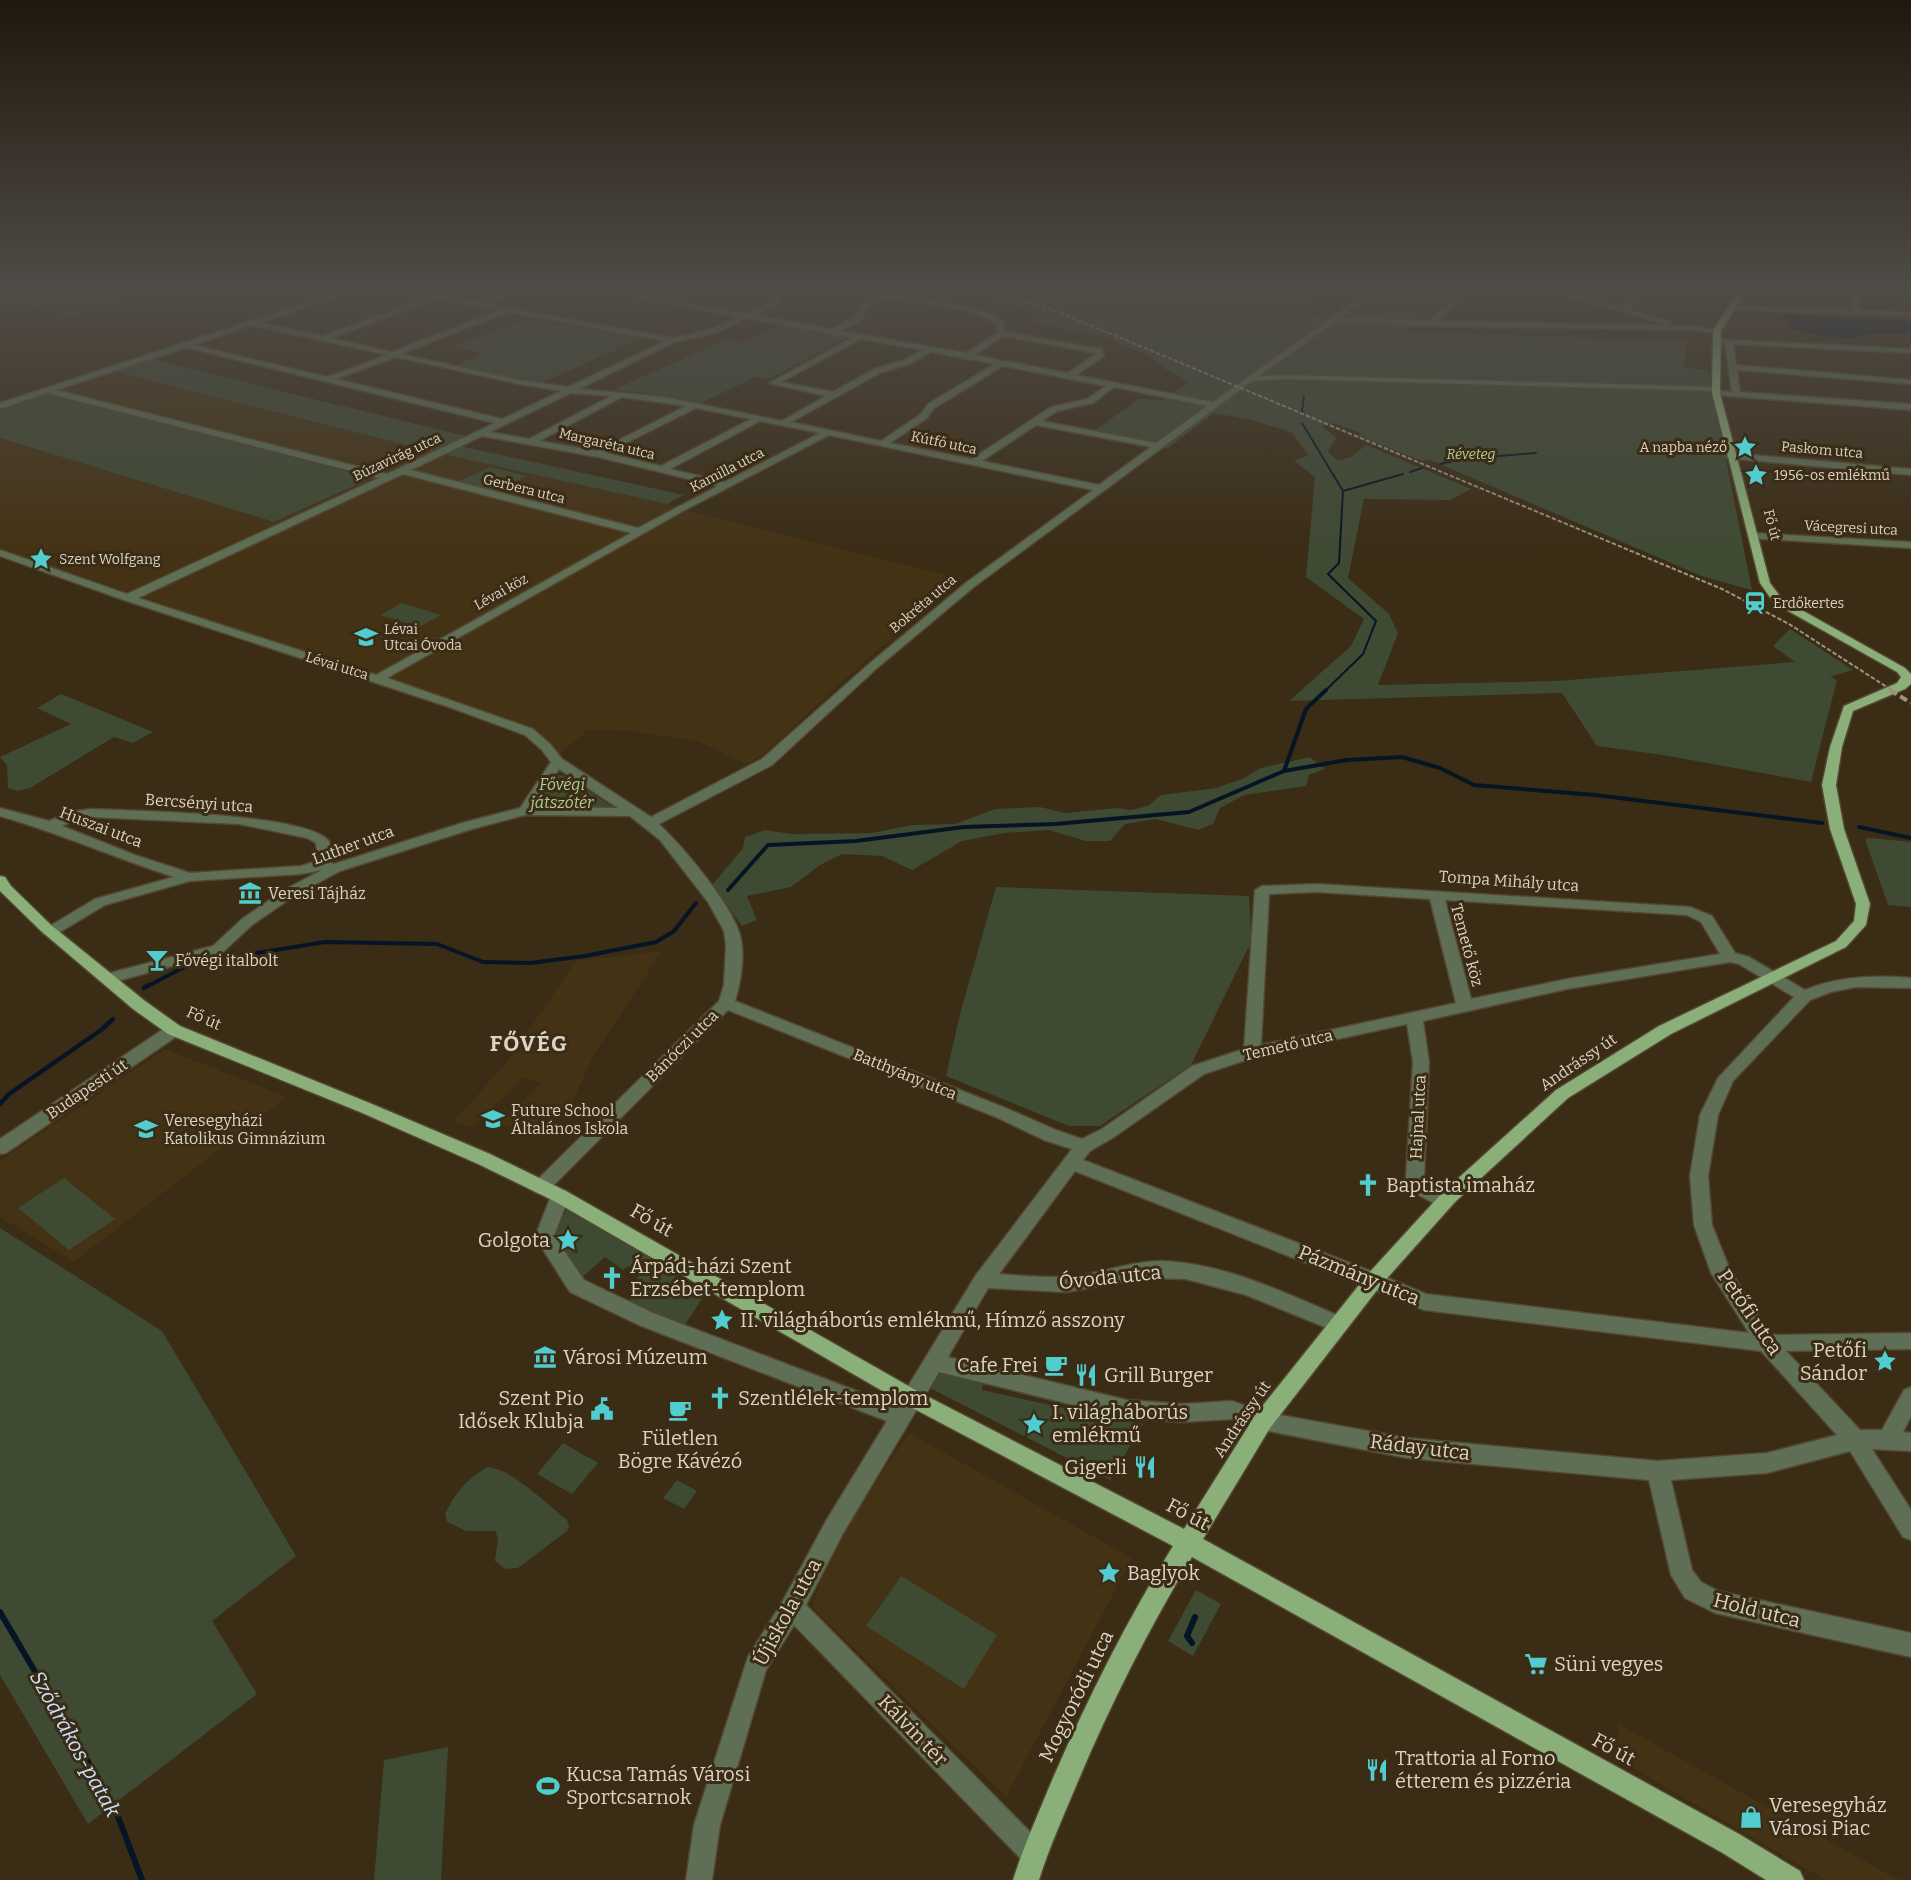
<svg xmlns="http://www.w3.org/2000/svg" width="1911" height="1880" font-family="Bitter,serif">
<rect width="100%" height="100%" fill="#3a2c15"/>
<path fill="#443214" d="M104,369l338,85 225,50 13,5 284,70 -97,80 -102,94 -19,11 -49,-23 -69,-10 -40,-1 -28,24 -26,-25 -534,-180v-111l274,84 96,-44 -333,-87z
M662,951l-71,109 -17,39 -12,12 -9,-3 -26,27 -27,-11 41,-41 -17,-6 -52,51 -18,-7 53,-59 69,-101z
M165,1049l122,48 -213,165 -74,-45v-56z
M909,1433l223,125 -126,239 -194,-190 20,-62z
M1619,1724l272,152 13,4h-79l-209,-122z"/>
<path fill="#3f4a33" d="M0,291h153l-81,25 -72,-15z
M947,291h352l18,8 -9,8c3,9 12,10 20,12l39,-28h94l-54,41 279,9 -2,26 24,3 44,220 -48,-13 -274,-117 -8,1 -64,-25 3,-3 -28,-10 -11,3 14,12 -8,14 10,9 13,-4 15,-12 105,44 -21,11 -86,-1 -16,79 41,36 9,19 -20,52 178,-4 239,-19 -22,-16 17,-17 63,41 -23,7 7,3 -26,102 -148,-27 -66,-9 -35,-53 -273,8 62,-55 13,-27 -58,-42 9,-100 -21,-16 14,-6 -16,-23 -45,-13 -33,-6 -46,35 -77,-15 48,-34 25,1 24,-18 -24,-14 -11,-10 -47,-21 -73,-14 7,-8 -6,-4z
M528,319l113,19 -99,45 -88,-17 30,-13 -33,-6z
M779,326l66,12 -76,41 -14,-2 -54,26 -46,-9 -42,-4 113,-50 17,3z
M143,357l322,79 -14,8 233,51 -17,9 -225,-50 -338,-85z
M37,391l334,87 -97,44 -274,-84v-35z
M490,467l37,9 -31,15 -37,-10z
M402,603l39,12 -22,12 -39,-12z
M61,694l92,38 -20,11 -19,-6 -84,51 -12,3 -10,-3 -1,-23 -7,-8 71,-33 -34,-16z
M1310,757l15,12 -16,6 -3,11 -62,9 -24,13 -7,16 -15,6 -42,-11 -31,5 -15,17h-24l-37,-11 -45,3 -42,8 -50,29 -30,-14 -40,-2 -22,11 -29,22 -44,9 10,24 -15,6 -30,-41 31,-37 2,-11 20,-7 27,4 80,-1 40,-8 43,-1 40,-15 45,-2 25,6 53,-5 13,2 17,-4 13,-11 55,-7 26,-9 19,-11z
M559,775l7,1 48,32 -76,-1 -2,-3c6,-11 12,-24 23,-29z
M1870,838l41,4v65l-23,-2 -23,-66z
M996,887l253,9 3,54 -4,-2 -57,117 -91,61h-31l-123,-50 14,-62z
M64,1178l51,41 -46,31 -51,-42z
M567,1209l89,52 47,36 -20,31 -58,-23 17,-17 -7,-7 5,-7 -12,-8 -5,4 -18,-13 -25,22 -29,-44z
M0,1228l162,103 134,225 -84,65 45,73 -169,130 -88,-149z
M936,1369l47,15 -1,6 100,22 2,-6 59,18 -33,56 -184,-94z
M563,1443l35,20 -26,31 -35,-20z
M488,1467c24,2 60,38 79,53l2,6 -2,5 -49,37 -13,1 -10,-8 3,-23 -3,-7h-29l-19,-9 -2,-8c10,-21 22,-36 43,-47z
M677,1480l20,11 -13,18 -21,-11z
M901,1576l96,59 -33,54 -98,-63z
M1196,1590l25,14 -28,52 -25,-15z
M448,1747l-7,133h-67l10,-120z"/>
<path fill="#051526" d="M1784,314l127,7v12l-42,1 -16,5 -37,-4 -23,-6 -12,-13z"/>
<g fill="none" stroke-linecap="round" stroke-linejoin="round">
<path stroke="#051526" stroke-width="2" d="M1302,412l2,-16
M1302,423l41,68
M1440,464l22,-5 74,-6
M1410,472l12,-4
M1325,691l38,-37 13,-33 -48,-47 11,-11 4,-72 60,-17"/>
<path stroke="#051526" stroke-width="4" d="M1284,771l63,-11 55,-3 38,11 34,17 121,10 227,28
M1859,827l52,11
M728,890l40,-45 88,-4 108,-14 91,-3 134,-12 95,-41 22,-62 20,-19
M146,987l44,-23 135,-22 112,2 46,18 47,1 55,-7 71,-14 18,-11 22,-28"/>
<path stroke="#051526" stroke-width="4.5" d="M144,988l5,-3
M0,1104l9,-10 92,-64 12,-11"/>
<path stroke="#051526" stroke-width="6" d="M0,1612l114,194 28,74
M1192,1643l-5,-7 8,-19"/>
<g stroke="#544731" stroke-width="3">
<path id="minor" d="M342,291h11l-93,32 62,13 107,-39 -26,-6h17l58,11 28,-11h11l-31,13 187,34 38,-9 27,-12 -134,-26c17,0 52,10 63,8 11,-1 17,-8 28,-8l-20,10 70,13 26,-12 3,-11h7l-4,14 -24,10 79,14 24,-12 4,-11 15,-9 -31,-6c35,0 132,12 159,30l2,11 97,17 2,7 -28,19 137,27 156,-111h8l-36,27 88,2 33,-29h8l-33,30 256,5 28,5 -4,2 -24,-3 -264,-4 -94,-4 -76,54 28,-1 430,12 4,2 -1,2 12,1 -7,-48 -12,-1v-4l198,10v4l-178,-9 3,21 175,15v4l-174,-14 3,22 171,12v6l-195,-15h-3v-4l-426,-12 -35,2 -277,205 -98,82 -105,97 -113,59c24,23 69,76 80,108 7,20 2,49 -4,69l273,108 48,21 26,9 20,-10 90,-63 52,-17 11,-159 7,-4 55,-2 373,23 22,9 23,37 14,4 56,33c34,-14 70,-15 106,-12v10l-55,-1 -25,5 -21,8 -77,81 -15,34 -10,61 4,49 18,45 41,65 140,-2v16l-125,2 74,79h22l22,-40 7,-3v29l-8,16 8,1v18l-39,-2 39,61v30l-8,-3 -53,-86 -83,22 -96,7 21,90 9,12 17,9 193,42v24l-196,-44 -30,-15 -14,-23 -22,-95 -242,-22 -144,-28 -31,-11 -50,3 -55,-4 -188,-46 -97,163 -36,70 237,240 4,9 -4,9 -9,4 -9,-4 -231,-238 -28,45 -46,155 -8,55h-26l8,-55 54,-168 36,-58 42,-78 61,-100 -248,-96 -69,-33 -35,-55 16,-41 3,-5 6,-2 6,2 3,5 -15,40 30,44 69,33 243,93 80,-131 96,-126 -28,-9 -48,-23 -268,-107 -181,182 -6,2 -6,-2 -3,-5 3,-5 184,-181 5,-16 2,-40 -2,-14 -16,-29 -48,-62 -30,-24 -105,-1 -53,14 -132,42 -46,25 -42,29 -29,27 -116,32 -8,-5 3,-4 111,-29 29,-27 42,-29 38,-20 -21,4 -111,7 -85,24 -50,30h-10l-2,-3 2,-3 50,-30 79,-22c-59,-19 -115,-44 -174,-61v-8l49,13 21,-9 21,-3c42,2 214,4 238,32l2,10 -3,11 6,2 128,-41 58,-15 31,-46 -9,-12 -17,-15 -76,-28 -325,-107 -124,-44v-6l127,44 252,-116 -332,-85 -47,16v-6zM883,298c33,5 86,7 113,26l2,9 -32,20 -125,-22 21,-11 4,-11zM438,299l62,11 -108,42 -61,-14zM508,312l157,29 -97,46 -49,-7 -118,-26zM746,318l106,20 -83,45 57,13 -44,25 -118,-24 -85,-8 96,-47 41,-9zM252,325l135,30 -60,22 -134,-32zM1003,336l93,17h1l-29,20 -94,-18zM861,339l62,11 -19,10 -30,9 -41,23 -52,-10zM185,348h3l307,75 -108,51 -331,-84zM931,352l64,12 -67,40 -7,10 -40,27 -90,-19 89,-49 30,-9zM396,357l123,27 42,7 -59,28 -166,-40zM1003,366l103,20 -19,13 -36,8 -79,52 -82,-16 37,-25 7,-10zM1114,387l93,19 -51,37 -114,-22 15,-10 36,-8zM571,393l40,3 -82,43 -39,-7zM622,397l64,9 -89,45 -58,-10zM696,408l55,11 -90,47 -55,-13zM760,421l60,12 -95,49 -55,-13zM1036,425l115,22 -52,38 -117,-24zM829,435l264,55 -126,92 -98,82 -107,95 -111,58 -89,-58 -12,-15 -17,-15 -146,-51 296,-167zM482,436l116,21 120,29 -80,42 -227,-58zM403,474l228,59 -255,142 -238,-77zM559,769l59,39 -84,-1zM91,817l148,7 68,14 9,5 1,8 -3,11 -13,4 -111,7 -55,-18 -73,-29 16,-7zM1317,892l113,7 26,104 -195,42 8,-151zM1445,900l242,15 14,7 19,32 -153,25 -96,20zM1730,962l9,2 55,33 -76,81 -18,37 -10,61 4,49 17,48 38,60 -323,-39 -45,-19 -298,-115 7,-9 24,-14 90,-63 51,-17 152,-33 6,38 -7,116 11,16 27,15 6,-2 3,-5c-6,-10 -21,-14 -29,-24l5,-116 -6,-41 144,-32zM1075,1171l349,139 337,41 76,84 -70,18 -109,8 -251,-23 -144,-26 -31,-11 -50,3 -55,-4 -179,-43 40,-69 78,4 77,-14 43,1 60,16 91,37 7,-2 3,-6 -3,-6c-57,-24 -119,-55 -182,-57 -28,0 -54,10 -81,14 -27,4 -55,1 -82,-1z
M1551,291h12l58,16 18,-16h8l-19,18 43,13 -7,2z
M1854,291h7l-4,19 54,2v4l-179,-6 -4,-2 4,-2 118,4z
M1730,453l181,16v6l-184,-17 -1,-2z
M1753,533l158,9v6l-162,-10 -1,-2z
M174,1025l6,1 2,4 -2,4 -174,119 -6,1v-15l168,-113z"/>
</g>
<g stroke="#544731" stroke-width="3">
<path id="major" d="M1739,291h7l-25,40 -1,62 50,190 12,16 123,69 6,6v10l-6,5 -52,22 -11,36 -6,38 8,44 26,75 -4,21 -20,22 -175,87 -103,64 -113,104 -74,83 -111,143 -67,111 536,295 61,37 4,9h-38l-45,-28 -529,-295c-44,73 -83,150 -116,229 -13,31 -27,62 -37,94h-26c11,-35 26,-68 40,-102 35,-80 74,-158 120,-232l-268,-142 -351,-203 -76,-37 -118,-52 -192,-78 -35,-25 -92,-78 -41,-40v-15l5,1 6,9 40,39 94,76 35,25 192,78 118,50 76,37 353,201 265,137 72,-115 111,-139 76,-83 113,-102 103,-64 177,-85 18,-20 2,-17 -26,-75 -8,-44 8,-38 14,-41 53,-23 4,-6 -4,-5 -123,-69 -14,-20 -48,-190 1,-62z"/>
</g>
<use href="#minor" fill="#5e6f55" fill-rule="evenodd"/>
<use href="#major" fill="#8baf78" fill-rule="evenodd"/>
<path stroke="#9d9280" stroke-width="2" stroke-dasharray="4.5 2" stroke-linecap="butt" d="M985,291l64,17 673,281 67,35 104,67"/>
<path stroke="#9d9280" stroke-width="4" stroke-dasharray="8 4" stroke-linecap="butt" d="M1890,690l21,13"/>
</g>
<linearGradient id="sky" x2="0" y2="1"><stop stop-color="#20180c"/><stop offset="0.52" stop-color="#4f4b46"/><stop offset="1" stop-color="#4f4b46" stop-opacity="0"/></linearGradient>
<rect width="1911" height="555" fill="url(#sky)"/>
<defs>
<g id="sight-bare" transform="scale(1.8)"><path d="M0-6L1.8-2.2L6-1.7L2.9 1.2L3.7 5.4L0 3.3L-3.7 5.4L-2.9 1.2L-6-1.7L-1.8-2.2Z" fill="#52cdcf" stroke="#3a2c15" stroke-width="2.5" paint-order="stroke"/></g>
<g id="station-bare" transform="scale(1.8)"><path d="M-3-6H3Q5-6 5-4V2Q5 4 3 4L4.5 6H3L1.5 4h-3L-3 6H-4.5L-3 4Q-5 4-5 2V-4Q-5-6-3-6ZM-3.5-4v3h7v-3ZM-3.5 1v1.5H-2V1ZM2 1v1.5H3.5V1Z" fill="#52cdcf" stroke="#3a2c15" stroke-width="2.5" paint-order="stroke"/></g>
<g id="school-bare" transform="scale(1.8)"><path d="M0-5L7-2L0 1L-7-2ZM-4 1L0 2.5L4 1V4Q0 6-4 4Z" fill="#52cdcf" stroke="#3a2c15" stroke-width="2.5" paint-order="stroke"/></g>
<g id="museum-bare" transform="scale(1.8)"><path d="M0-6L6-3V-2H-6V-3ZM-5-1h2V3h-2ZM-1-1h2V3h-2ZM3-1h2V3H3ZM-6 4H6V6H-6Z" fill="#52cdcf" stroke="#3a2c15" stroke-width="2.5" paint-order="stroke"/></g>
<g id="bar-bare" transform="scale(1.8)"><path d="M-6-5H6L.8 .8V4.5H3.5V6h-7V4.5H-.8V.8Z" fill="#52cdcf" stroke="#3a2c15" stroke-width="2.5" paint-order="stroke"/></g>
<g id="church-bare" transform="scale(1.8)"><path d="M-1.2-6h2.4v3.5h3.3v2.4h-3.3V6h-2.4V-.1h-3.3v-2.4h3.3Z" fill="#52cdcf" stroke="#3a2c15" stroke-width="2.5" paint-order="stroke"/></g>
<g id="cafe-bare" transform="scale(1.8)"><path d="M-5.5-4.5H6V0H3Q3 3.5 0 3.5H-2.5Q-5.5 3.5-5.5 0ZM3-3.2v2h1.7v-2ZM-6 4.5H4V6H-6Z" fill="#52cdcf" stroke="#3a2c15" stroke-width="2.5" paint-order="stroke"/></g>
<g id="restaurant-bare" transform="scale(1.8)"><path d="M-5-6h1v4h1v-4h1v4h1v-4h1v5L-1.5 .5V6h-2V.5L-5-1ZM5-6V6H3V1.5H1.5Q1.5-4 5-6Z" fill="#52cdcf" stroke="#3a2c15" stroke-width="2.5" paint-order="stroke"/></g>
<g id="civic-bare" transform="scale(1.8)"><path d="M-.6-6.5H3V-4.5H.6V-3L4-1V1h2V6H-6V1h2V-1L-.6-3ZM-1.2 2.5V6h2.4V2.5Z" fill="#52cdcf" stroke="#3a2c15" stroke-width="2.5" paint-order="stroke"/></g>
<g id="supermarket-bare" transform="scale(1.8)"><path d="M-6-5.5h2.5l.6 2H6L4.5 2H-2.5L-4.4-4H-6ZM-1.5 3.2a1.3 1.3 0 1 0 .1 0ZM3 3.2a1.3 1.3 0 1 0 .1 0Z" fill="#52cdcf" stroke="#3a2c15" stroke-width="2.5" paint-order="stroke"/></g>
<g id="stadium-bare" transform="scale(1.8)"><path d="M0-5a6.5 5 0 1 0 0 10a6.5 5 0 1 0 0-10ZM-3.5-1.8h7v3.6h-7Z" fill="#52cdcf" stroke="#3a2c15" stroke-width="2.5" paint-order="stroke"/></g>
<g id="shop-bare" transform="scale(1.8)"><path d="M-5-2.5h2.3a2.7 3.5 0 0 1 5.4 0H5L5.5 6h-11ZM-1.5-2.5h3a1.5 2.3 0 0 0-3 0Z" fill="#52cdcf" stroke="#3a2c15" stroke-width="2.5" paint-order="stroke"/></g>
</defs>
<g fill-rule="evenodd">
<use href="#sight-bare" x="1745" y="447"/>
<use href="#sight-bare" x="1756" y="475"/>
<use href="#sight-bare" x="41" y="559"/>
<use href="#station-bare" x="1755" y="603"/>
<use href="#school-bare" x="366" y="637"/>
<use href="#museum-bare" x="250" y="893"/>
<use href="#bar-bare" x="157" y="960"/>
<use href="#school-bare" x="493" y="1119"/>
<use href="#school-bare" x="146" y="1129"/>
<use href="#church-bare" x="1368" y="1185"/>
<use href="#sight-bare" x="568" y="1240"/>
<use href="#church-bare" x="612" y="1278"/>
<use href="#sight-bare" x="722" y="1320"/>
<use href="#museum-bare" x="545" y="1357"/>
<use href="#sight-bare" x="1885" y="1361"/>
<use href="#cafe-bare" x="1056" y="1365"/>
<use href="#restaurant-bare" x="1086" y="1375"/>
<use href="#church-bare" x="720" y="1398"/>
<use href="#civic-bare" x="602" y="1409"/>
<use href="#cafe-bare" x="680" y="1410"/>
<use href="#sight-bare" x="1034" y="1424"/>
<use href="#restaurant-bare" x="1145" y="1467"/>
<use href="#sight-bare" x="1109" y="1573"/>
<use href="#supermarket-bare" x="1536" y="1664"/>
<use href="#restaurant-bare" x="1377" y="1770"/>
<use href="#stadium-bare" x="548" y="1786"/>
<use href="#shop-bare" x="1751" y="1817"/>
</g>
<g text-anchor="middle" dominant-baseline="central" stroke-width="6" stroke-linejoin="round" paint-order="stroke">
<g font-size="14" fill="#dcd3c5" stroke="#3a2c15">
<text transform="translate(944 443) rotate(12)">Kútfő utca</text>
<text transform="translate(607 444) rotate(13)">Margaréta utca</text>
<text transform="translate(1822 450) rotate(5)">Paskom utca</text>
<text transform="translate(397 457) rotate(-25)">Búzavirág utca</text>
<text transform="translate(727 470) rotate(-27)">Kamilla utca</text>
<text transform="translate(524 489) rotate(14)">Gerbera utca</text>
<text transform="translate(1772 525) rotate(76)">Fő út</text>
<text transform="translate(1851 528) rotate(3)">Vácegresi utca</text>
<text transform="translate(501 592) rotate(-29)">Lévai köz</text>
<text transform="translate(923 604) rotate(-40)">Bokréta utca</text>
<text transform="translate(337 666) rotate(17)">Lévai utca</text>
</g>
<g font-size="14" fill="#dcd3c5" stroke="#3a2c15" text-anchor="start">
<text x="1727" y="447" text-anchor="end">A napba néző</text>
<text x="1774" y="475">1956-os emlékmű</text>
<text x="59" y="559">Szent Wolfgang</text>
<text x="1773" y="603">Erdőkertes</text>
<text x="384" y="629">Lévai<tspan x="384" dy="16">Utcai Óvoda</tspan></text>
</g>
<g font-size="14" font-style="italic" fill="#b3cb99" stroke="#3a2c15">
<text x="1471" y="454">Réveteg</text>
</g>
<g font-size="16" font-style="italic" fill="#b3cb99" stroke="#3a2c15">
<text x="562" y="784">Fővégi<tspan x="562" dy="18">játszótér</tspan></text>
</g>
<g font-size="16" fill="#dcd3c5" stroke="#3a2c15">
<text transform="translate(199 803) rotate(4)">Bercsényi utca</text>
<text transform="translate(101 827) rotate(21)">Huszai utca</text>
<text transform="translate(353 845) rotate(-20)">Luther utca</text>
<text transform="translate(1509 881) rotate(4)">Tompa Mihály utca</text>
<text transform="translate(1467 945) rotate(75)">Temető köz</text>
<text transform="translate(204 1018) rotate(24)">Fő út</text>
<text transform="translate(1288 1045) rotate(-13)">Temető utca</text>
<text transform="translate(682 1046) rotate(-45)">Bánóczi utca</text>
<text transform="translate(1578 1062) rotate(-34)">Andrássy út</text>
<text transform="translate(905 1074) rotate(22)">Batthyány utca</text>
<text transform="translate(87 1089) rotate(-34)">Budapesti út</text>
<text transform="translate(1418 1117) rotate(-87)">Hajnal utca</text>
<text transform="translate(1242 1419) rotate(-56)">Andrássy út</text>
</g>
<g font-size="16" fill="#dcd3c5" stroke="#3a2c15" text-anchor="start">
<text x="268" y="893">Veresi Tájház</text>
<text x="175" y="960">Fővégi italbolt</text>
<text x="511" y="1110">Future School<tspan x="511" dy="18">Általános Iskola</tspan></text>
<text x="164" y="1120">Veresegyházi<tspan x="164" dy="18">Katolikus Gimnázium</tspan></text>
</g>
<g font-size="20" fill="#dcd3c5" stroke="#3a2c15" text-anchor="start">
<text x="1386" y="1185">Baptista imaház</text>
<text x="550" y="1240" text-anchor="end">Golgota</text>
<text x="630" y="1266">Árpád-házi Szent<tspan x="630" dy="23">Erzsébet-templom</tspan></text>
<text x="740" y="1320">II. világháborús emlékmű, Hímző asszony</text>
<text x="1867" y="1350" text-anchor="end">Petőfi<tspan x="1867" dy="23">Sándor</tspan></text>
<text x="563" y="1357">Városi Múzeum</text>
<text x="1038" y="1365" text-anchor="end">Cafe Frei</text>
<text x="1104" y="1375">Grill Burger</text>
<text x="584" y="1398" text-anchor="end">Szent Pio<tspan x="584" dy="23">Idősek Klubja</tspan></text>
<text x="738" y="1398">Szentlélek-templom</text>
<text x="1052" y="1412">I. világháborús<tspan x="1052" dy="23">emlékmű</tspan></text>
<text x="680" y="1438" text-anchor="middle">Fületlen<tspan x="680" dy="23">Bögre Kávézó</tspan></text>
<text x="1127" y="1467" text-anchor="end">Gigerli</text>
<text x="1127" y="1573">Baglyok</text>
<text x="1554" y="1664">Süni vegyes</text>
<text x="1395" y="1758">Trattoria al Forno<tspan x="1395" dy="23">étterem és pizzéria</tspan></text>
<text x="566" y="1774">Kucsa Tamás Városi<tspan x="566" dy="23">Sportcsarnok</tspan></text>
<text x="1769" y="1805">Veresegyház<tspan x="1769" dy="23">Városi Piac</tspan></text>
</g>
<g font-size="20" fill="#dcd3c5" stroke="#3a2c15">
<text transform="translate(652 1220) rotate(30)">Fő út</text>
<text transform="translate(1359 1275) rotate(22)">Pázmány utca</text>
<text transform="translate(1110 1277) rotate(-6)">Óvoda utca</text>
<text transform="translate(1750 1312) rotate(56)">Petőfi utca</text>
<text transform="translate(1420 1447) rotate(7)">Ráday utca</text>
<text transform="translate(1188 1514) rotate(28)">Fő út</text>
<text transform="translate(1757 1610) rotate(14)">Hold utca</text>
<text transform="translate(787 1612) rotate(-61)">Újiskola utca</text>
<text transform="translate(1076 1696) rotate(-64)">Mogyoródi utca</text>
<text transform="translate(913 1730) rotate(46)">Kálvin tér</text>
<text transform="translate(1614 1749) rotate(29)">Fő út</text>
</g>
<g font-size="21" font-style="italic" fill="#cae1fb" stroke="#3a2c15">
<text transform="translate(75 1744) rotate(61)">Sződrákos-patak</text>
</g>
<g font-size="22" font-weight="bold" letter-spacing="1.5" fill="#dcd3c5" stroke="#3a2c15">
<text x="529" y="1043">FŐVÉG</text>
</g>
</g>
</svg>
